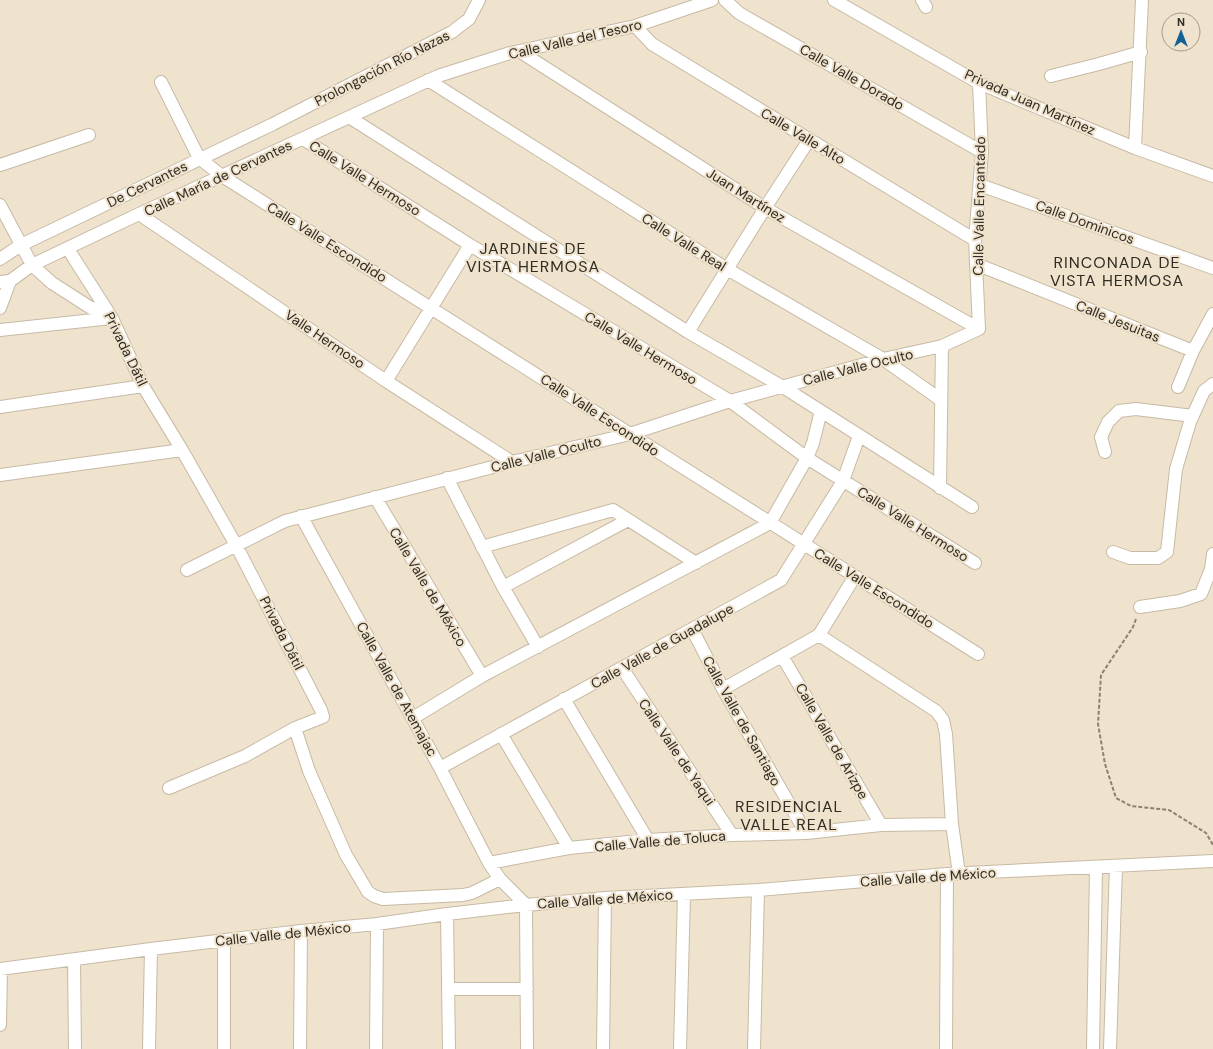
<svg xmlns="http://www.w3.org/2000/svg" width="1213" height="1049" font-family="'DM Sans',sans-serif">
<rect width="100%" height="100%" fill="#f0e3cd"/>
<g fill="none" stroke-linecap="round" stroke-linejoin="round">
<g stroke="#c7baa5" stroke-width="14">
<path id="minor" d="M725,0l14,13 243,139
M834,0l145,83 156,65 78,28
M922,0l4,7
M635,26l17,18 323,196
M519,51l246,157 214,121
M1051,76l48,-12 42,-12
M428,80l299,189 156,90 58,41
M161,82l38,76 23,18c253,158 504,319 756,478
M349,117l339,215 95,55 189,120
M303,139l167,106 260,156 77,57 168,105
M1135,148l7,-148
M0,165l89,-30
M980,185l233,83
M0,205l32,60 20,18 39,25 15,1
M139,214l247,167 126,81
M68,249l44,69 31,68 39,64 54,95 85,165 2,7 -28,11 14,43 37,84 22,37 6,4 9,3 80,-4 9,-2 28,-14
M0,259l21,-14 252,-121 179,-92 17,-13 10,-19
M976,264l217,87
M0,282l10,-1 22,-16 107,-51 299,-138 72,-23 125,-27 77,-26
M0,308l10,-27
M979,329l-4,-89 7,-88 -3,-69
M0,330l112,-12
M688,332l77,-124 44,-68
M386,381l84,-136
M1178,387l15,-36 20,-37
M0,407l143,-21
M1105,452l-4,-15 7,-15 11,-11 17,-2 57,7
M0,475l182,-25
M447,478l56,109 35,60
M940,488l2,-142
M375,497l107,179
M301,516l139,252 49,95 11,16 26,26 1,144
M482,547l131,-37 83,53
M1113,552l17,6h28l9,-6 9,-83 14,-47 14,-31 9,-7
M187,570l98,-49 227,-59 118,-28 100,-33 153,-42 59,-13 37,-17
M503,587l125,-67
M1140,607l40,-6 21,-7 10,-25 2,-15
M692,629l31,60 83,144
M819,635l117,76 7,9 3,14 6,90 7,50
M782,656l99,169
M622,668l110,167
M723,689l96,-54 36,-59
M564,699l84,141
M413,718l69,-42 288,-153 37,-65 6,-15 8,-32
M501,734l68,114
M440,768l341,-188 62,-99 16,-45
M169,788l76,-32 50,-28
M489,863l80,-15 79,-8 84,-5 74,-2 75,-8 71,-1
M447,914l2,135
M224,940v109
M74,960l1,89
M0,969l151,-20 150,-18 76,-7 70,-10 79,-9 79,-7 153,-8 189,-16 266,-13
M448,989h79
M0,1025l1,-56
M149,1049l2,-100
M300,1049l1,-118
M376,1049l1,-125
M603,1049l2,-151
M680,1049l4,-155
M754,1049l4,-159
M946,1049l1,-175
M1093,1049l3,-182
M1110,1049l6,-183"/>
</g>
<path stroke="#8b8273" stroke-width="2" stroke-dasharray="4 2" stroke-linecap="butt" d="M1136,619l-3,8 -32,48 -3,49 7,40 11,34 15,8 38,4 37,23 7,12"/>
<use href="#minor" stroke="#fff" stroke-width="12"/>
</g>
<g text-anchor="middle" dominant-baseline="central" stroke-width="4" stroke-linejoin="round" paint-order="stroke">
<g font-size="14" fill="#302b23" stroke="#f0e3cd">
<text transform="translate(575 39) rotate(-13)">Calle Valle del Tesoro</text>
<text transform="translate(382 68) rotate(-27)">Prolongación Río Nazas</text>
<text transform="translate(852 77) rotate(30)">Calle Valle Dorado</text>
<text transform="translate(1030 102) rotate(24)">Privada Juan Martínez</text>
<text transform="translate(803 136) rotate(31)">Calle Valle Alto</text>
<text transform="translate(218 178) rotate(-25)">Calle María de Cervantes</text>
<text transform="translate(365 178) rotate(32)">Calle Valle Hermoso</text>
<text transform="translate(147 184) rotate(-26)">De Cervantes</text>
<text transform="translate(746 195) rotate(32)">Juan Martínez</text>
<text transform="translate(979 206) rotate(-89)">Calle Valle Encantado</text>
<text transform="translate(1085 222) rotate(20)">Calle Dominicos</text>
<text transform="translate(327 242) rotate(32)">Calle Valle Escondido</text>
<text transform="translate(684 242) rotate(32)">Calle Valle Real</text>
<text transform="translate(1118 321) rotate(22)">Calle Jesuitas</text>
<text transform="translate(325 339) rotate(34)">Valle Hermoso</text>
<text transform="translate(641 348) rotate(31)">Calle Valle Hermoso</text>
<text transform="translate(126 349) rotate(64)">Privada Dátil</text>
<text transform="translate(858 367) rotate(-14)">Calle Valle Oculto</text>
<text transform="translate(600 415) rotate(33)">Calle Valle Escondido</text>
<text transform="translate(546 454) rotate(-14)">Calle Valle Oculto</text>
<text transform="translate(913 524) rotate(32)">Calle Valle Hermoso</text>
<text transform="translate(428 587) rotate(59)">Calle Valle de México</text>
<text transform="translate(874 588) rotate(32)">Calle Valle Escondido</text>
<text transform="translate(282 633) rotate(63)">Privada Dátil</text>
<text transform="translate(662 646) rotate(-29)">Calle Valle de Guadalupe</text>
<text transform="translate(397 689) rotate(61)">Calle Valle de Atemajac</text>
<text transform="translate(742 721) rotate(61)">Calle Valle de Santiago</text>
<text transform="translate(832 741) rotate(60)">Calle Valle de Arizpe</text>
<text transform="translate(677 752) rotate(56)">Calle Valle de Yaqui</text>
<text transform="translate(660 841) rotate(-5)">Calle Valle de Toluca</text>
<text transform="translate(928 877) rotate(-4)">Calle Valle de México</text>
<text transform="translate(605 899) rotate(-4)">Calle Valle de México</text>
<text transform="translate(283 934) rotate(-6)">Calle Valle de México</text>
</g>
<g font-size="16" letter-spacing="1" fill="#302b23" stroke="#f0e3cd">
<text x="533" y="248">JARDINES DE<tspan x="533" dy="18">VISTA HERMOSA</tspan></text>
<text x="1117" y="262">RINCONADA DE<tspan x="1117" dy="18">VISTA HERMOSA</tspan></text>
<text x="789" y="806">RESIDENCIAL<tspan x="789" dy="18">VALLE REAL</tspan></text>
</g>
</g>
<g transform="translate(1181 32)"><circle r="19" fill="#f0e3cd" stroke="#a39989"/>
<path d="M0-3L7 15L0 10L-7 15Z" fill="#136194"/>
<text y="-6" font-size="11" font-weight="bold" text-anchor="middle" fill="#302b23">N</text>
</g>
</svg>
